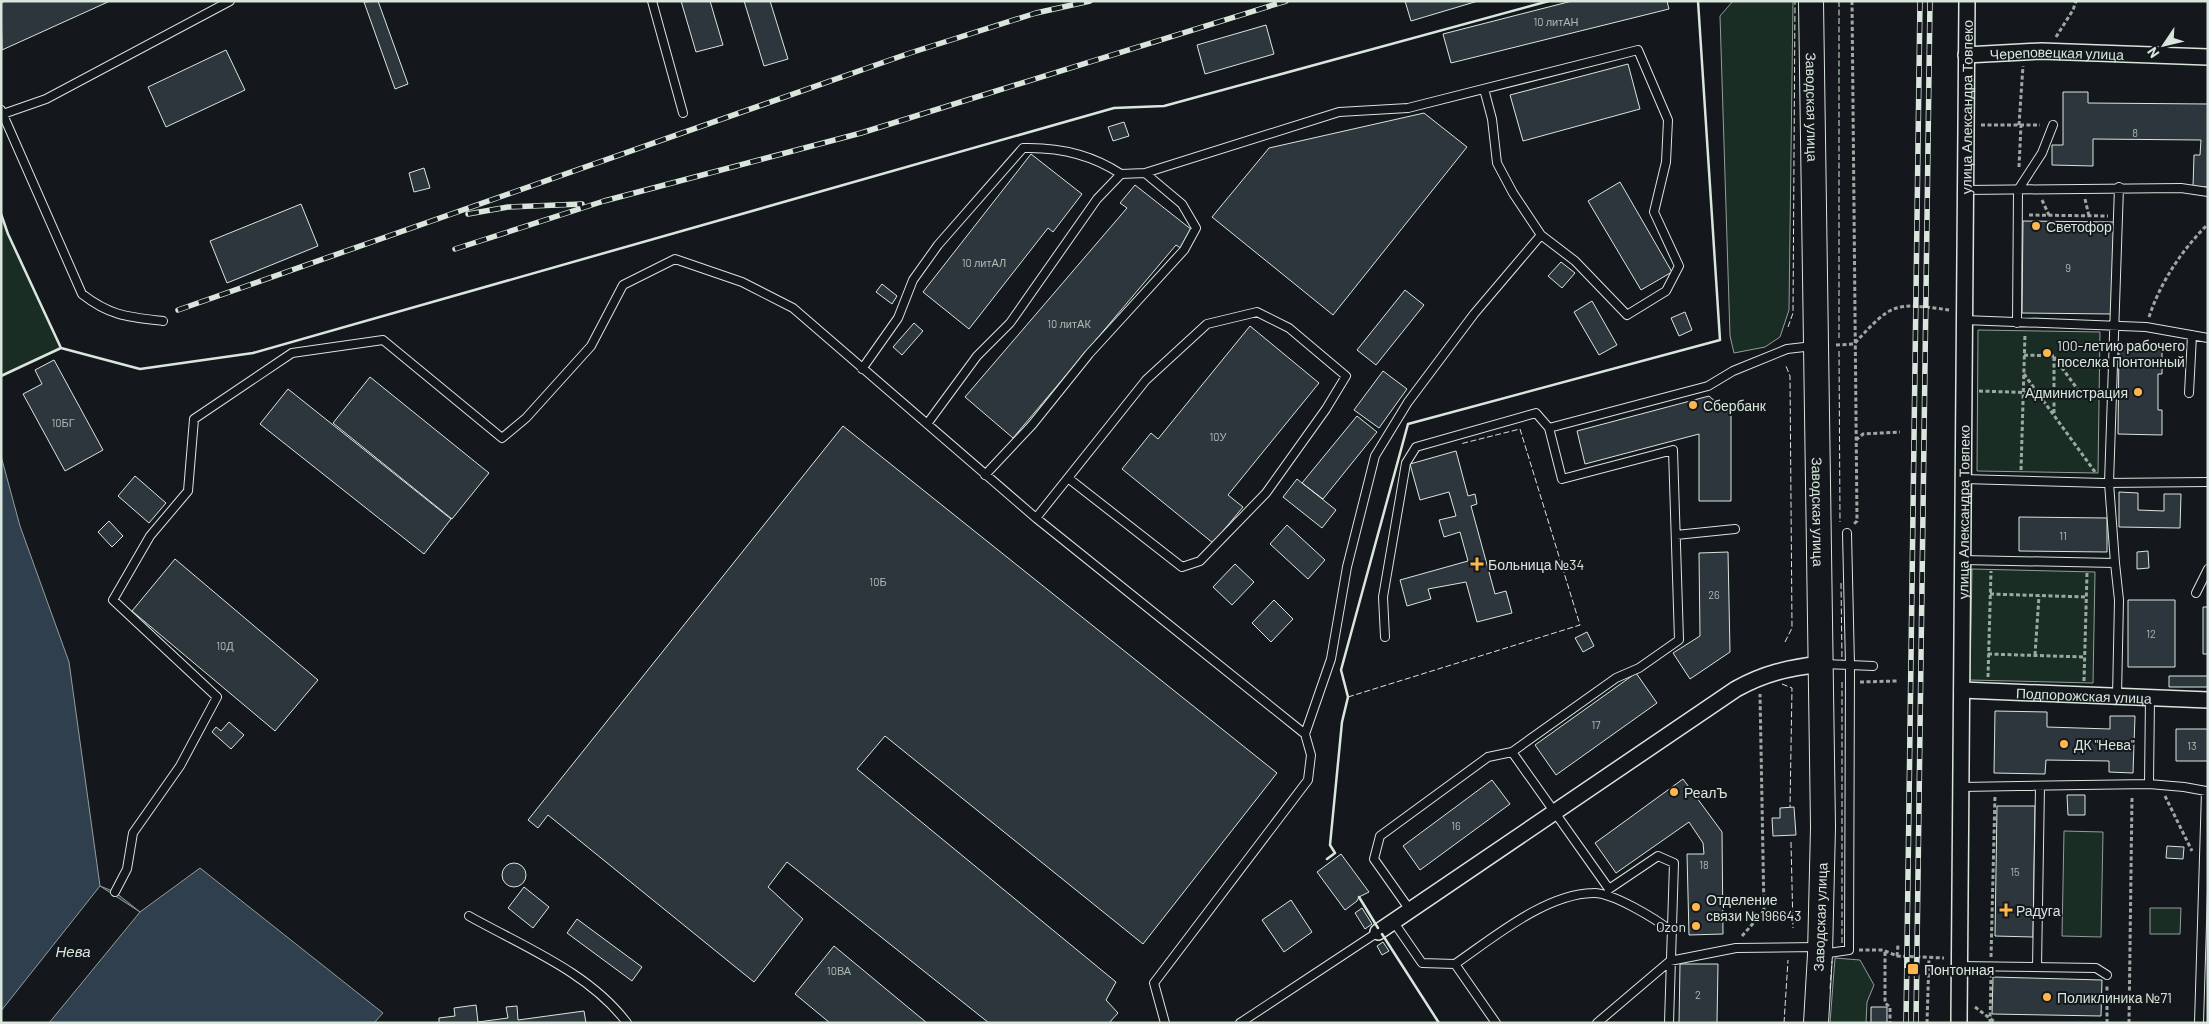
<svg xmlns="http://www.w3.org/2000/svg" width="2209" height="1024" font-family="Barlow,sans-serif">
<rect width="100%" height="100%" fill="#14181c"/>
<path fill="#1a2d24" stroke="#939e99" d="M1733,1h60l-4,309 -9,27 -15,10 -31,6 -4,-17 -10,-320z
M1,214l7,20 53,114 -60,28z
M1978,330l122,2 -2,141 -121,-2z
M1972,569l123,3 -2,111 -123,-3z
M2064,831l39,1 -2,105 -39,-1z
M2150,908h31l-1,26h-30z
M1835,958l25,2 14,25 -7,17 -1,21h-36z"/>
<path fill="#2f3f4d" stroke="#939e99" d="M1,456l19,70 49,136 31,224 15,6 25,20 60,-44 183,145 -9,10h-373z"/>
<path fill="#14181c" stroke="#939e99" d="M100,886l40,26 -91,111h-48v-12z"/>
<path fill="#2c363c" stroke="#d8e6dc" d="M5,1h105l-108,49 -1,-47z
M378,1l30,83 -13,5 -31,-87z
M681,1h29l13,44 -27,7z
M744,1h26l18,58 -24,7z
M1405,1h73l-67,20z
M1572,1h95l2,8 -218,54 -8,-29z
M1266,25l8,29 -69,20 -8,-29z
M226,50l19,40 -79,37 -18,-40z
M1628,64l12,45 -117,32 -13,-46z
M2063,92h25v11l120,1v83h-15l1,-32h6l1,-15 -108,-1v27l-41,-1v-20h11z
M1424,113l43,34 -134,168 -121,-98 57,-69z
M1124,122l5,14 -16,5 -5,-14z
M1031,154l51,40 -29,38 -5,-4 -79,101 -46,-37z
M424,168l6,20 -16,4 -5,-19z
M1620,182l52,90 -31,18 -53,-89z
M1135,185l57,45 -10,19 -6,-4 -163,193 -48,-41 162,-189 -7,-5z
M301,204l17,42 -91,37 -17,-42z
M2023,221l91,1 -1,92 -91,-1z
M1561,262l14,11 -13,15 -14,-12z
M882,284l15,12 -5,8 -16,-12z
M1405,290l19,15 -48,60 -19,-15z
M1592,301l25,44 -18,10 -25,-43z
M1685,312l7,18 -13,6 -8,-18z
M914,323l9,8 -21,24 -9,-8z
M1250,326l69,57 -91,112 15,12 -30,36 -91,-74 29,-36 7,6z
M2119,346h43v28h-4v36h4v25l-44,-1z
M54,360l49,90 -38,21 -42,-77 19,-10 -7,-14z
M1383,371l24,18 -28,39 -25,-18z
M370,377l119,96 -37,46 -119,-96z
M288,389l163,130 -27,35 -164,-130z
M1709,396l22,19v86h-32v-67l-114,30 -8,-33z
M1357,416l20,16 -54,67 -21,-16z
M843,426l434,347 -134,171 -258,-208 -28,33 259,213 -10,18 12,13 -9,10h-120l-202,-161 -19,25 35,32 -49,63 -206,-167 -10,13 -10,-8z
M1456,451l12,45 7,-2 2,10 -6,2 24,88 11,-3 6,22 -35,9 -11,-40 -38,7 3,10 -24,7 -7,-26 68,-19 -8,-29 -16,5 -5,-17 17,-4 -7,-24 -29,8 -10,-36z
M135,476l31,27 -17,20 -31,-27z
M1297,479l39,31 -14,18 -39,-31z
M2119,492l19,1v17l26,1v-17h17l-1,34 -61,-1z
M2019,517l88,1v34l-88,-1z
M109,521l14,15 -11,11 -14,-15z
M1287,525l38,35 -17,19 -38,-35z
M2148,551l1,17 -12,1v-17z
M1728,552l2,100 -40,27 -17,-26 27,-17 -1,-83z
M175,559l143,121 -43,51 -143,-120z
M1235,564l19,18 -22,23 -19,-18z
M1274,600l19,19 -22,23 -19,-19z
M2128,600h47v67h-47z
M2203,607h5v47h-5z
M1587,632l7,14 -11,6 -8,-14z
M1636,673l21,30 -101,72 -21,-30z
M2169,676h39v11h-39z
M1995,711l52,1v15l63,2v-13h25l-2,57 -24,-1v-11l-63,-1 -1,14 -51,-1z
M229,722l15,13 -13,14 -19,-17 4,-5 5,4z
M2176,729h32v32h-32z
M1683,779l39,53 1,102 -34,1 -2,-81h17l-1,-11 -14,-21 -73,51 -21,-30z
M1492,780l18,24 -90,66 -17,-24z
M2067,795h18v20h-17z
M1997,806h38l-2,131 -38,-1z
M1794,807l2,28 -23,1 -1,-18h8v-10z
M2167,846l17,1 -1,12 -17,-1z
M1341,854l28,38 -10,5 -2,4 -12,9 -28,-38z
M502 875a12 12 0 1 1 24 0a12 12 0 1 1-24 0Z
M524,887l25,20 -16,21 -25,-20z
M1291,900l21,32 -28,20 -22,-32z
M1362,908l10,16 -7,5 -10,-16z
M577,919l65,48 -10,14 -65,-48z
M1383,942l6,9 -7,4 -5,-9z
M834,946l93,77h-97l-35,-29z
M1680,964h38l-1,59h-38z
M1993,977l109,3 -1,36 -109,-2z
M476,1005l2,17 30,-4 -2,-11 11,-1 1,14 66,-9 2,12h-147v-5l16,-2 -1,-8z
M1871,1007h16v16h-16z"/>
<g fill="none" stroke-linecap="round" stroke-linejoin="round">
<g stroke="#d8e6dc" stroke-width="10">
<path id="lane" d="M652,1l31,112
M1,110l81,184c28,22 46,23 81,27
M3,114l43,-15 184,-98
M1965,190l216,-2 27,4
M1964,320l182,7 62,11
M2017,323l1,-133 24,-37 11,-28
M862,369l36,-51 15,-38 25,-35 85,-97c35,-1 68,6 98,26
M2189,393l3,-58
M927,424l50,-68 33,-33 87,-124 24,-25 24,-1
M985,475l47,-50 57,-71 95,-104 12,-22 -14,-24 -37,-31 194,-61 69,-4 230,-58 30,70 -2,42 -12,50 25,54 -13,25 -39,24 -52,-54 -34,-26 -28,-42 -16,-30 -5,-44 -8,-30
M1963,479l141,4 104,-1
M1036,518l110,-138 61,-56 50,-12 32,16 57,48 -20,33 -60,84 -66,68 -18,6 -114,-89
M1676,535l59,-6
M1963,560l152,3 -6,-80 10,-296
M2115,563l4,37 -2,96
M2196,593l12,-24
M1385,637l-2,-40 23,-134 10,-16 120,-34 13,15
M1823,664l27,1 -3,-132
M1305,734l26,-75 16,-92 28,-111 33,-54 66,-88 67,-79
M2149,784l35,3 22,4 -7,232
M1961,787l188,-3 1,-87
M115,892l12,-23 6,-36 47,-67 37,-69 -104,-97 37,-64 38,-45 6,-72 98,-66 91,-13 119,98 24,-20 65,-72 32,-61 52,-26 67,23 51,26 243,210 269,216 6,21 -3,25 -154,203 11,40
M1410,910l-36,-51 6,-23 108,-79 24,-5
M469,916c53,30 120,56 158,107
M1393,921l29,42 33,1 41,59
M1822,954l27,-4 1,-285 23,1
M1455,964c38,-26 90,-70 138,-71 19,-1 63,26 78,38
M1959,966l137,2 11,7
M2037,967l3,-181
M1240,1023l138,-91
M1597,1023l73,-62 66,-13 82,-1
M1669,1023l5,-160 -16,-7 -49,33 -97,-137 104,-74 23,-10 40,-28 -6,-190 -111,29 -13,-51 159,-42 25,-15 54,-22 26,-3"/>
</g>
<g stroke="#d8e6dc" stroke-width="18">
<g id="street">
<path id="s1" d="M1966,55l75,-4 167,6"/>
<path id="s2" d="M1962,690l246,10"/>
<path d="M1378,932l358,-243c29,-16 52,-21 85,-25"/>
<path id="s3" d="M1959,1023l8,-1022"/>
</g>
</g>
<g stroke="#d8e6dc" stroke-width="26">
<g id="primary">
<path id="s4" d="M1811,1l12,826 -3,127 -4,69"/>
</g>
</g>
<path stroke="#9da8a2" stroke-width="3" stroke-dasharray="4 2.5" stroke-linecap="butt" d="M1852,1l5,520 -3,3
M2056,37l17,-27 3,-9
M1981,125h59
M2019,125l4,-59
M2019,167l2,-42
M2085,199l4,17
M2042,200l7,15
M2029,215l79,1
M2149,317c12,-36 33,-67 59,-93
M1836,345l18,-1c38,-41 39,-42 95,-34
M2024,355l30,1
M2054,357l27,37
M2024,374l71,98
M1979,391l123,4
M2054,413v-57
M1856,440l7,-6 37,-2
M2021,470l4,-136
M1990,594l97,3
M1988,654l97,3
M2035,655l4,-59
M1988,677l3,-106
M2084,681l3,-108
M1860,682l37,-1
M2165,796l27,55
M1742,936l22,-25 -4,-217
M1859,950h24l14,6 47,2
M1885,952v51l5,4v16
M1897,956l1,-11
M1991,957l4,-161
M1975,1007l21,16
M1927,1023l2,-65
M1990,1023l1,-47
M2107,1023v-37
M2129,1023l3,-227"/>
<use href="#lane" stroke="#14181c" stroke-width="8"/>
<use href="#street" stroke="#14181c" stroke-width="15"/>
<use href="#primary" stroke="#14181c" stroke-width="24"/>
<g stroke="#d8e6dc" stroke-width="5.5">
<path id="rail" d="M468,214l40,-7 74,-3
M455,249l149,-48 257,-68 425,-132
M178,310l732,-257 126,-40 54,-12
M1906,1023l14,-1022
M1916,1023l14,-1022"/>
</g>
<use href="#rail" stroke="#14181c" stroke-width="4" stroke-dasharray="11" stroke-linecap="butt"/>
<path stroke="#d8e6dc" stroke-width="1" stroke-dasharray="6 2.5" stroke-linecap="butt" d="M1839,1v337
M1788,327l5,-14 2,-312
M1839,351l1,171
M1841,583l1,77
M1785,642l7,-14 -2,-252 -4,-10
M1782,684l10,4 -2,119
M1348,697l232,-72 -60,-196 -60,15
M1791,842l2,86
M1842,943v-263
M1830,989l2,-28
M1784,1023l4,-63"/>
<path stroke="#d8e6dc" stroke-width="2.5" d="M1,214l7,20 53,114
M1,376l60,-28 79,21 113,-16 861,-245 50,-2 385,-105
M1327,859l8,-6 -5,-8 12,-123 6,-25 -7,-27 67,-246 312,-84 -22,-339
M1359,897l19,31
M1382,934l57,89"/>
</g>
<g fill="#ffb74d" stroke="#14181c" stroke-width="2">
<circle cx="2036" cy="226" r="5"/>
<circle cx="2047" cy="353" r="5"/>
<circle cx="2138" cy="392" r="5"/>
<circle cx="1693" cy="405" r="5"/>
<path d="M1474.5 556.5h5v5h5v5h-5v5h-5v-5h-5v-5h5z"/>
<circle cx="2064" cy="744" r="5"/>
<circle cx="1674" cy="792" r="5"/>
<circle cx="1696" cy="907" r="5"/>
<path d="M2003.5 902.5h5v5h5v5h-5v5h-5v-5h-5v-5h5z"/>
<circle cx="1696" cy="926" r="5"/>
<rect x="1907" y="963" width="12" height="12" rx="2.5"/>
<circle cx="2047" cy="997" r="5"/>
</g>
<g text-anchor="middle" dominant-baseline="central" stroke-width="4" stroke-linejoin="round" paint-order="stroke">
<g font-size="11" fill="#adbab4">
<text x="1556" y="21">10 литАН</text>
<text x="2135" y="132">8</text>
<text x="984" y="262">10 литАЛ</text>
<text x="2068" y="267">9</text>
<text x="1069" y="323">10 литАК</text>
<text x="63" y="422">10БГ</text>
<text x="1218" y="436">10У</text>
<text x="2063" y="535">11</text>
<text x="878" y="581">10Б</text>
<text x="1714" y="594">26</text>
<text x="2151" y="633">12</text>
<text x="225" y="645">10Д</text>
<text x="1596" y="724">17</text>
<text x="2192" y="745">13</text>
<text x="1456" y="825">16</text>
<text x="1704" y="864">18</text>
<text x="2015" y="871">15</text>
<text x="839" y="970">10ВА</text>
<text x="1698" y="994">2</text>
</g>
<g font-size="14" fill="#d8e6dc" stroke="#14181c">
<text stroke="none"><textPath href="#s1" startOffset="91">Череповецкая улица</textPath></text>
<text stroke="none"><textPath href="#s4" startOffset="106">Заводская улица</textPath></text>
<text stroke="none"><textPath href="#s3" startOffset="916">улица Александра Товпеко</textPath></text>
<text stroke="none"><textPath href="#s4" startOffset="511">Заводская улица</textPath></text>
<text stroke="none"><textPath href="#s3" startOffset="511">улица Александра Товпеко</textPath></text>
<text stroke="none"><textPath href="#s2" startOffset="122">Подпорожская улица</textPath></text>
<text transform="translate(1820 917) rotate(-88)">Заводская улица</text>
</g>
<g font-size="14" fill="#d8e6dc" stroke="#14181c" text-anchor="start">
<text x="2046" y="226">Светофор</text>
<text x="2057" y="345">100-летию рабочего<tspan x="2057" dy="16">поселка Понтонный</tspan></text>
<text x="2128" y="392" text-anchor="end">Администрация</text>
<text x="1703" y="405">Сбербанк</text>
<text x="1488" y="564">Больница №34</text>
<text x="2074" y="744">ДК "Нева"</text>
<text x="1684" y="792">РеалЪ</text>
<text x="1706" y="899">Отделение<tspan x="1706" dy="16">связи №196643</tspan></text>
<text x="2016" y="910">Радуга</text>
<text x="1686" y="926" text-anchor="end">Ozon</text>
<text x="1924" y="969">Понтонная</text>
<text x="2057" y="997">Поликлиника №71</text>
</g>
<g font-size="15" font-style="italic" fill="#d8e6dc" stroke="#14181c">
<text x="73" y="951">Нева</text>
</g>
</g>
<rect width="2209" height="1024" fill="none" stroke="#d8e6dc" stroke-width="5"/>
<g transform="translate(2164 45) rotate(235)" stroke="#14181c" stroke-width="4" paint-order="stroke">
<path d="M0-4L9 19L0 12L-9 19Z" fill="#d8e6dc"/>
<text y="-8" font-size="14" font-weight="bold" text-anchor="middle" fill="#d8e6dc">N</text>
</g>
</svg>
